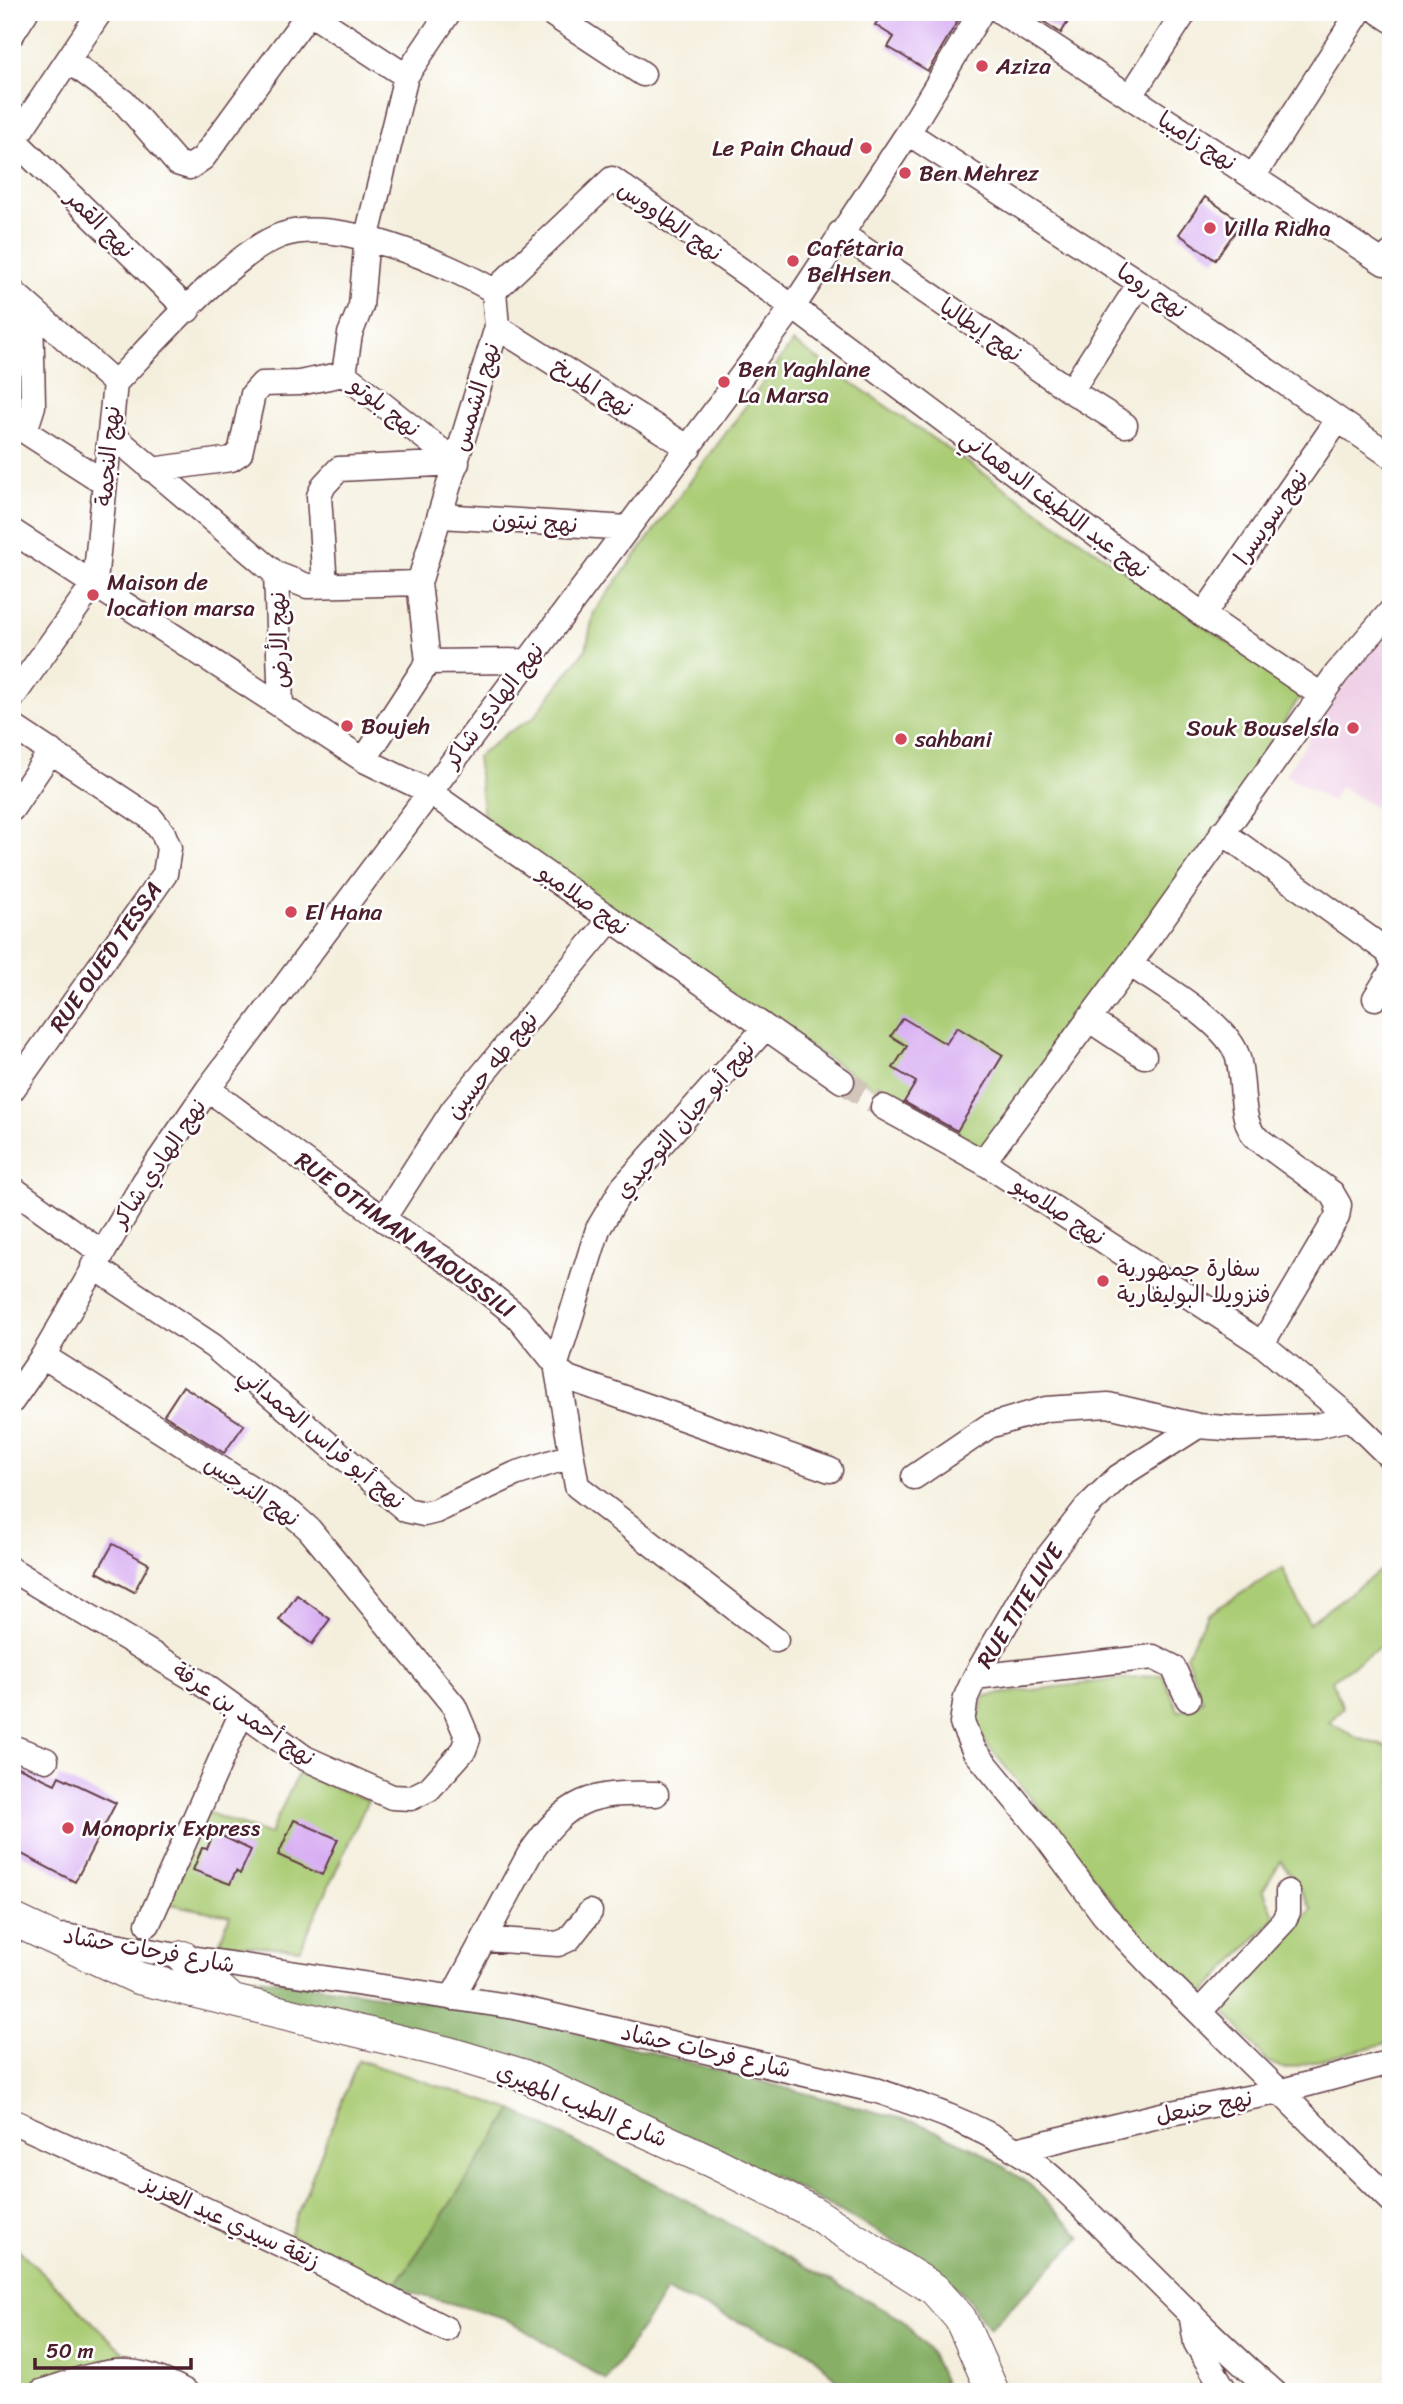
<svg xmlns="http://www.w3.org/2000/svg" width="1403" height="2404" font-family="Sriracha,'Playpen Sans Arabic',sans-serif">
<rect width="100%" height="100%" fill="#fff"/>
<filter id="ink" filterUnits="userSpaceOnUse"><feTurbulence type="fractalNoise" baseFrequency=".0143" numOctaves="2"/><feDisplacementMap in="SourceGraphic" scale="14" xChannelSelector="R" yChannelSelector="G"/><feConvolveMatrix kernelMatrix="1 2 1 2 8 2 1 2 1" color-interpolation-filters="sRGB"/></filter>
<filter id="wash" filterUnits="userSpaceOnUse"><feTurbulence type="fractalNoise" baseFrequency=".00686" numOctaves="4" result="noise"/><feDisplacementMap in="SourceGraphic" scale="28" xChannelSelector="R" yChannelSelector="G"/><feGaussianBlur stdDeviation="1.57" result="paint"/><feColorMatrix in="noise" values="0 0 0 0 0 0 0 0 0 0 0 0 0 0 0 0 0 1.4 0 .05"/><feComposite in="paint" operator="in"/></filter>
<g filter="url(#wash)">
<rect width="100%" height="100%" fill="#f4efdd"/>
<path fill="#efd0e7" d="M1391,627v191l-50,-32 -10,15 -46,-26 62,-94z"/>
<path fill="#aacc75" stroke="#7a7650" stroke-width="2" d="M793,342l509,351 -84,135 -238,325 -208,-129 -288,-205 -7,-62 30,-24 26,-15 53,-69 8,-37z
M1391,1563v76l-59,41 11,28 -14,14 28,16 34,10v145l-9,46 9,2v101l-106,27 -19,-8 -45,-55 91,-97 -31,-48 -18,29 12,27 -76,81 -74,-79 -55,-74 -95,-115 10,-34 177,-22 17,38 24,-11 -17,-45 21,-41 75,-47 27,55z
M298,1774l70,26 -68,149 -81,-6 11,-27 -65,-13 39,-92 65,24z
M358,2060l155,50 -119,178 -105,-53z
M12,2243l121,119 -121,30z"/>
<path fill="#87b066" stroke="#686848" stroke-width="2" d="M224,1973l278,40 416,110 62,28 50,34 51,52 -92,92 -24,-34 -33,-29 -57,-36 -101,-54 -532,-185z
M513,2110l164,85 225,125 29,33 17,39h-99l-40,-41 -143,-60 -59,90 -102,-63 -111,-30z"/>
<g id="blocks">
<path fill="#d7acf2" d="M883,12h80l-35,59 -40,-24 6,-10 -19,-12z
M1029,12h45l-13,21z
M1205,197l37,25 -27,38 -36,-26z
M903,1018l43,26 11,-17 46,28 -46,76 -53,-29 12,-20 -23,-14 14,-22 -16,-10z
M183,1386l61,39 -20,28 -60,-38z
M113,1544l36,20 -15,28 -37,-20z
M297,1595l33,24 -18,25 -33,-24z
M12,1764l43,20 4,-8 57,27 -41,79 -63,-33z
M294,1820l44,19 -16,36 -44,-20z
M214,1832l37,18 -11,24 -4,-3 -6,13 -37,-14 9,-22 5,1z"/>
</g>
</g>
<g filter="url(#ink)">
<use href="#blocks" fill-opacity="0" stroke="#643e46" stroke-width="2"/>
<g fill="none" stroke-linecap="round" stroke-linejoin="round">
<path stroke="#d2c5b9" stroke-width="24" stroke-dasharray="24 12" stroke-linecap="butt" d="M842,1081l41,26"/>
<g stroke="#643e46" stroke-width="27">
<path id="minor" d="M308,12l98,64
M549,12l94,62
M1001,12l383,251 7,-10
M1379,12l12,8
M12,34l14,-22
M68,60l56,42 53,61 13,4 13,-9 106,-145
M1130,97l55,-85
M908,133l232,150 251,173
M12,138l176,172
M15,139l85,-127
M1253,177l106,-165
M840,233l231,158 54,34
M12,291l103,92 -20,199 -83,116
M494,291l118,-112 181,128 410,308 118,80
M497,327l192,121
M344,374l6,-40 11,-28 6,-70 39,-160 43,-64
M115,383c38,-39 119,-132 167,-148 53,-19 165,28 212,56
M1071,391l69,-108
M12,423l93,60
M25,431l8,-25 -2,-98
M110,433l166,141 31,12 112,-3
M152,470l79,-11 9,-6 13,-59 9,-10 37,-1 45,-9 113,89
M442,516l186,12
M12,531l352,229 64,31 414,290
M276,574l5,131
M325,585l-6,-89 5,-11 15,-16 118,-6
M1203,615l135,-195
M428,662l99,-1
M12,726l139,92 12,15 6,15 -4,26 -153,216
M364,760l64,-98 -9,-79 78,-256 -3,-36
M12,809l39,-58
M1222,832l165,119 4,8
M1130,964c29,21 99,59 108,94 7,25 1,56 16,78l78,57 7,12 -2,12 -75,127
M1375,998l16,-26
M1088,1019l56,37
M765,1028l-142,159 -25,42 -42,135 21,122 199,154
M208,1089l175,130 73,48 61,49 39,48 3,7 9,7 262,92
M883,1107l100,55 279,182 88,74 41,40
M983,1162l147,-198 207,-291 54,-62
M12,1188l89,64
M383,1219l70,-109 158,-191
M93,1266l120,80 193,164 18,4 12,-3 79,-37 56,-18
M12,1401l31,-45 101,-174 64,-93 585,-782 115,-174 73,-121
M1350,1418l-33,8 -78,3 -41,-3 -80,51 -32,31 -50,64 -61,105 -9,20 -4,26 12,27 72,87 58,78 49,52 238,234
M914,1477l75,-51 57,-17 62,-4 90,21
M12,1570l189,113 104,75 87,39 19,1 18,-9 35,-39 4,-11 -14,-33 -145,-177 -17,-15 -249,-158
M975,1677l178,-20 20,10 15,32
M12,1747l34,13
M148,1924l93,-210
M65,1936l118,21 332,50 363,84c47,16 93,31 136,58 33,20 60,50 88,77 57,56 112,114 172,166
M484,1939l74,5 11,-5 21,-27
M452,1998l77,-143c39,-57 61,-63 127,-61
M1199,2012l84,-90 5,-10v-20
M12,2121l290,133 144,75
M1016,2150l150,-36 112,-22 113,-30
M1191,2313l5,30 30,49
M41,2392c60,-19 85,-34 145,0"/>
</g>
<g stroke="#643e46" stroke-width="34">
<path id="major" d="M12,1919l126,59 311,75 73,22 191,87 98,49 123,78 26,29 33,74
M183,1957l46,41"/>
</g>
<use href="#minor" stroke="#fff" stroke-width="24"/>
<use href="#major" stroke="#fff" stroke-width="32"/>
</g>
</g>
<g fill="#d1495b" stroke="#fff" stroke-width="2.5">
<circle cx="982" cy="66" r="7"/>
<circle cx="866" cy="148" r="7"/>
<circle cx="905" cy="173" r="7"/>
<circle cx="1210" cy="228" r="7"/>
<circle cx="793" cy="261" r="7"/>
<circle cx="724" cy="382" r="7"/>
<circle cx="93" cy="595" r="7"/>
<circle cx="347" cy="726" r="7"/>
<circle cx="1353" cy="728" r="7"/>
<circle cx="901" cy="739" r="7"/>
<circle cx="291" cy="912" r="7"/>
<circle cx="1103" cy="1281" r="7"/>
<circle cx="68" cy="1828" r="7"/>
</g>
<g text-anchor="middle" dominant-baseline="central" stroke-width="5" stroke-linejoin="round" paint-order="stroke">
<g font-size="23" fill="#4a1f2b" stroke="#fff" text-anchor="start">
<text x="996" y="66">Aziza</text>
<text x="852" y="148" text-anchor="end">Le Pain Chaud</text>
<text x="919" y="173">Ben Mehrez</text>
<text x="1224" y="228">Villa Ridha</text>
<text x="807" y="248">Cafétaria<tspan x="807" dy="26">BelHsen</tspan></text>
<text x="738" y="369">Ben Yaghlane<tspan x="738" dy="26">La Marsa</tspan></text>
<text x="107" y="582">Maison de<tspan x="107" dy="26">location marsa</tspan></text>
<text x="361" y="726">Boujeh</text>
<text x="1339" y="728" text-anchor="end">Souk Bouselsla</text>
<text x="915" y="739">sahbani</text>
<text x="305" y="912">El Hana</text>
<text x="1117" y="1268">سفارة جمهورية<tspan x="1117" dy="26">فنزويلا البوليفارية</tspan></text>
<text x="82" y="1828">Monoprix Express</text>
</g>
<g font-size="23" fill="#4a1f2b" stroke="#fff">
<text transform="translate(1197 141) rotate(33)">نهج زامبيا</text>
<text transform="translate(670 221) rotate(35)">نهج الطاووس</text>
<text transform="translate(100 224) rotate(45)">نهج القمر</text>
<text transform="translate(1152 291) rotate(34)">نهج روما</text>
<text transform="translate(981 330) rotate(34)">نهج إيطاليا</text>
<text transform="translate(593 387) rotate(32)">نهج المريخ</text>
<text transform="translate(476 397) rotate(-73)">نهج الشمس</text>
<text transform="translate(385 407) rotate(38)">نهج بلوتو</text>
<text transform="translate(108 456) rotate(-85)">نهج النجمة</text>
<text transform="translate(1055 504) rotate(37)">نهج عبد اللطيف الدهماني</text>
<text transform="translate(1271 517) rotate(-55)">نهج سويسرا</text>
<text transform="translate(535 522) rotate(4)">نهج نبتون</text>
<text transform="translate(279 640) rotate(-92)">نهج الأرض</text>
<text transform="translate(494 705) rotate(-53)">نهج الهادي شاكر</text>
<text transform="translate(584 900) rotate(35)">نهج صلامبو</text>
<text transform="translate(106 957) rotate(-55)">RUE OUED TESSA</text>
<text transform="translate(492 1065) rotate(-51)">نهج طه حسين</text>
<text transform="translate(685 1120) rotate(-49)">نهج أبو حيان التوحيدي</text>
<text transform="translate(159 1163) rotate(-56)">نهج الهادي شاكر</text>
<text transform="translate(1059 1211) rotate(33)">نهج صلامبو</text>
<text transform="translate(405 1235) rotate(36)">RUE OTHMAN MAOUSSILI</text>
<text transform="translate(322 1438) rotate(40)">نهج أبو فراس الحمداني</text>
<text transform="translate(252 1491) rotate(34)">نهج النرجس</text>
<text transform="translate(1020 1606) rotate(-58)">RUE TITE LIVE</text>
<text transform="translate(244 1714) rotate(34)">نهج أحمد بن عرفة</text>
<text transform="translate(149 1950) rotate(10)">شارع فرحات حشاد</text>
<text transform="translate(706 2051) rotate(13)">شارع فرحات حشاد</text>
<text transform="translate(582 2105) rotate(23)">شارع الطيب المهيري</text>
<text transform="translate(1204 2107) rotate(-11)">نهج حنبعل</text>
<text transform="translate(231 2222) rotate(25)">زنقة سيدي عبد العزيز</text>
</g>
</g>
<rect width="1403" height="2404" fill="none" stroke="#fff" stroke-width="42"/>
<path d="M35 2358v10h156v-10" fill="none" stroke="#4a1f2b" stroke-width="3.5"/>
<text x="46" y="2358" font-size="21" fill="#4a1f2b" stroke="#ffffff" stroke-width="5" paint-order="stroke">50 m</text>
</svg>
